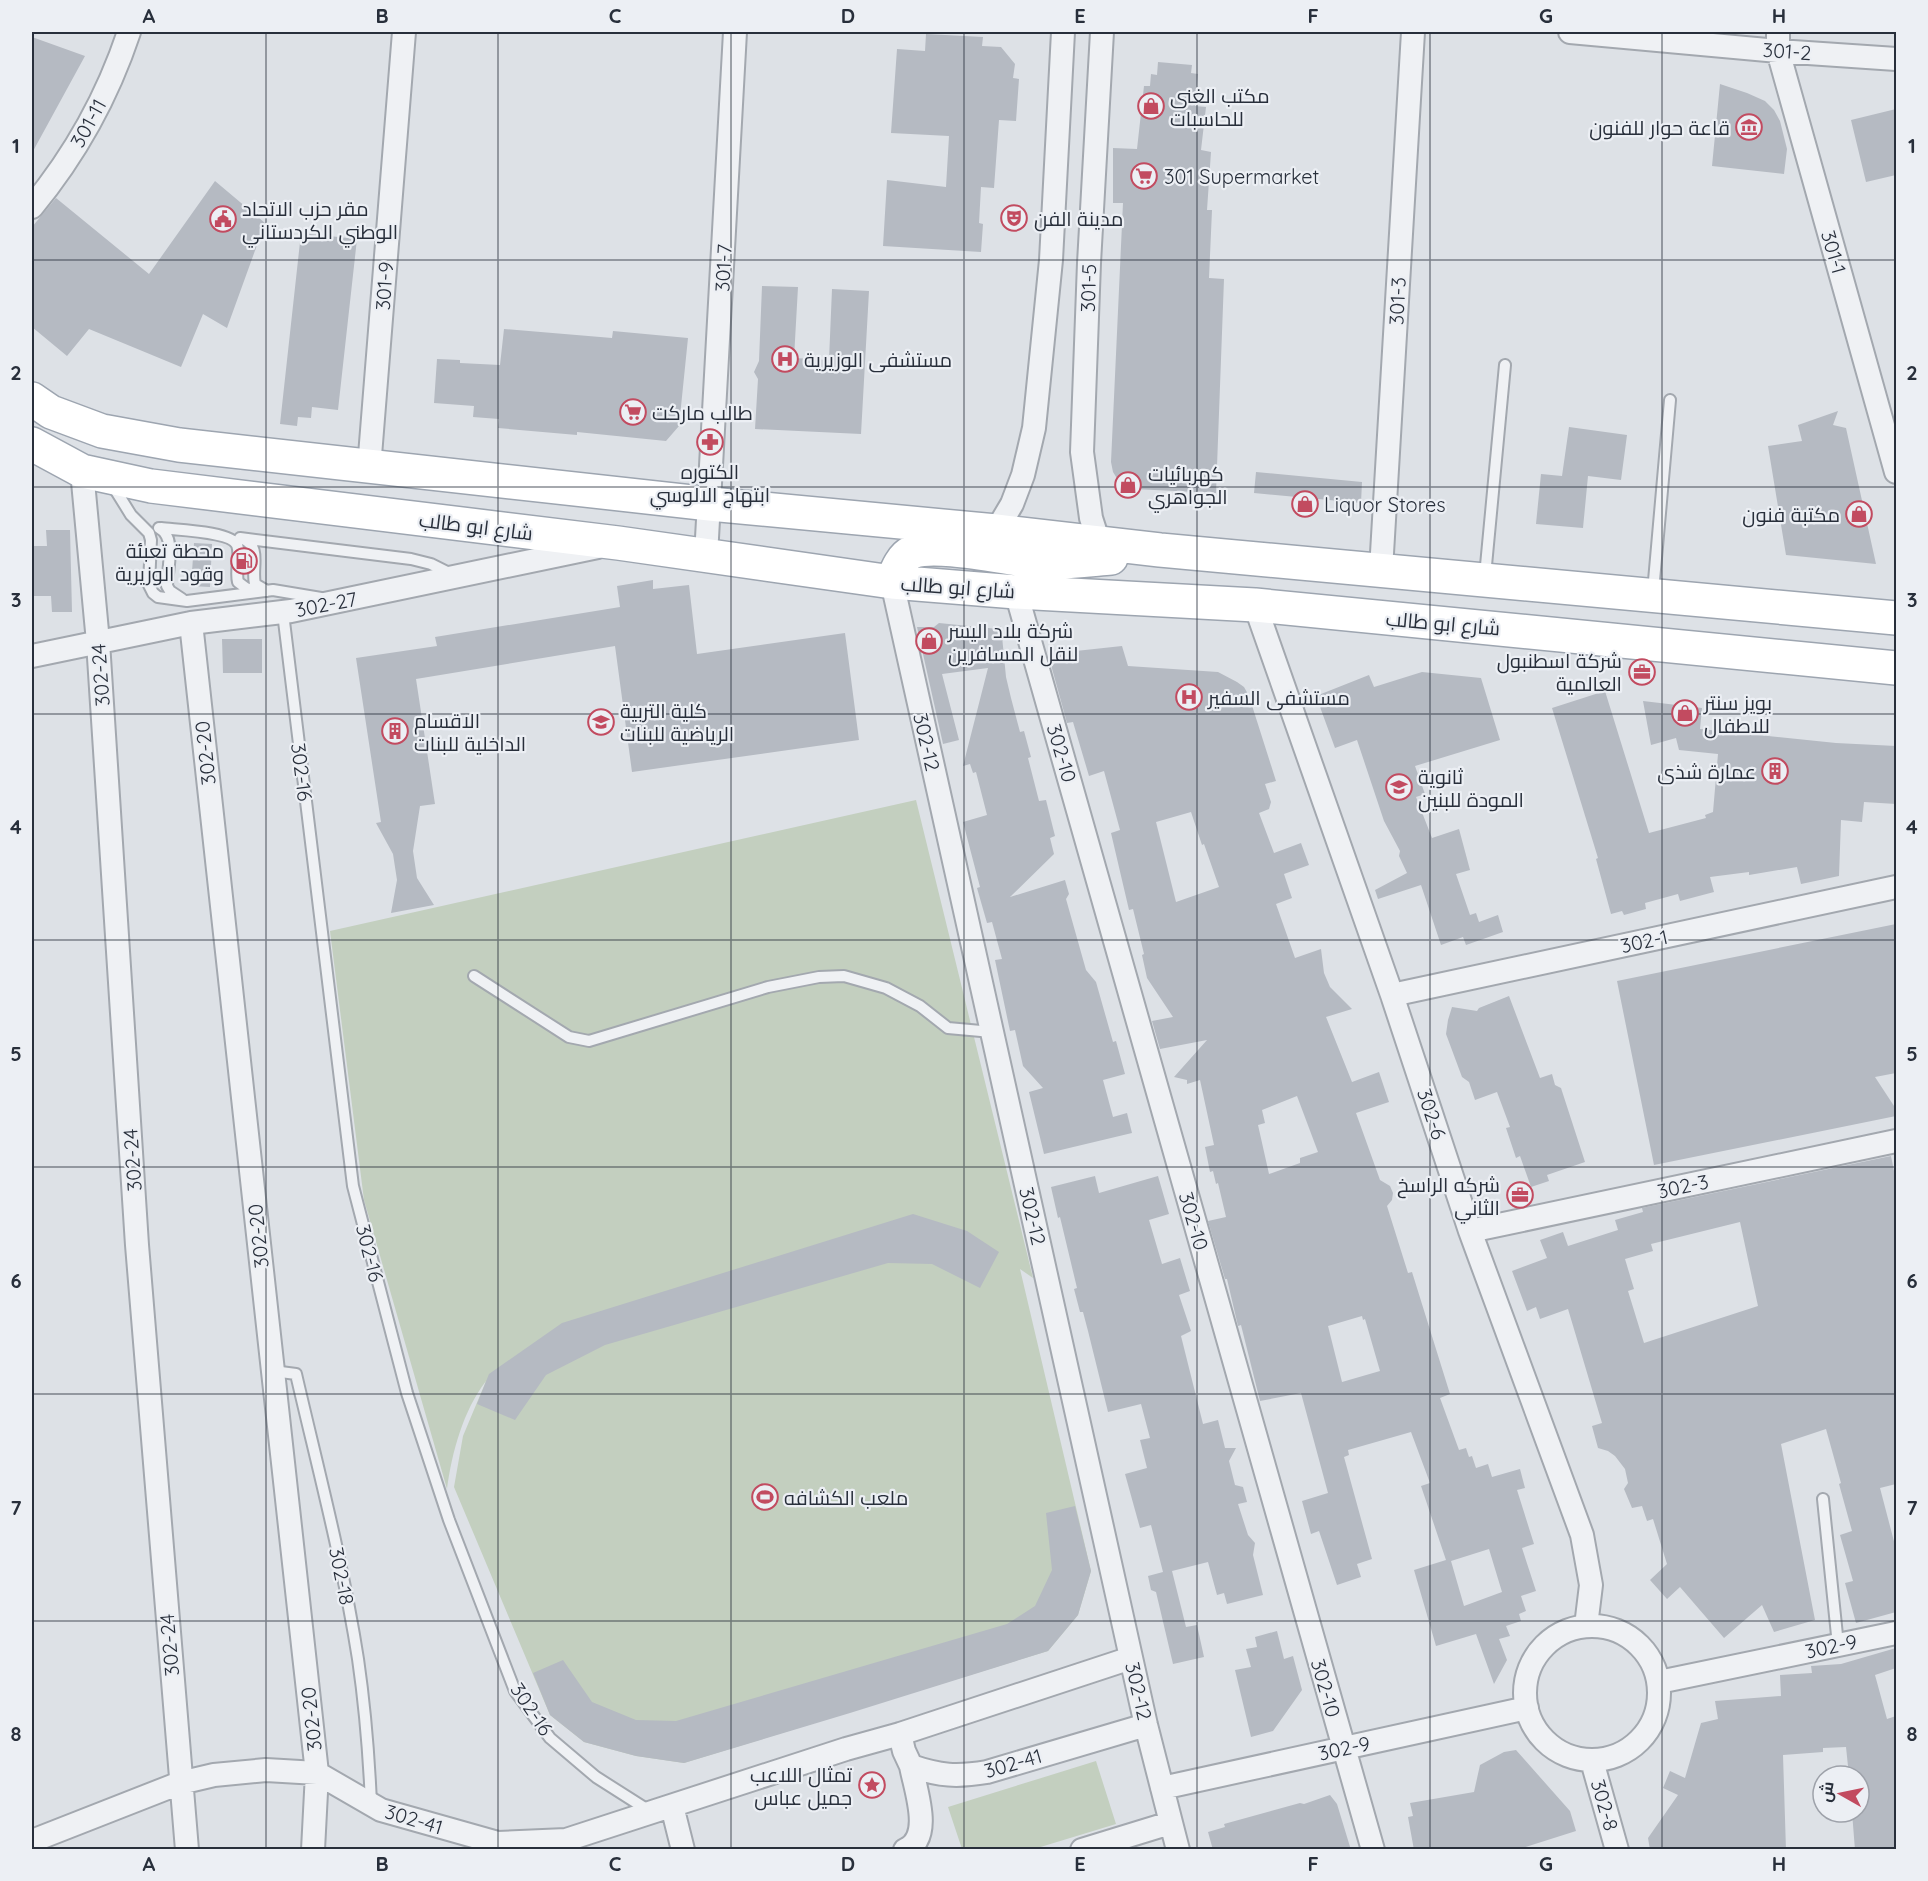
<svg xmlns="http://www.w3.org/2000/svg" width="1928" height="1881" font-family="Quicksand,Cairo,sans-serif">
<rect width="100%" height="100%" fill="#dde1e6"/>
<path fill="#c3cfbf" d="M916,800l117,478 -13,-9 71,302 -13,44 -30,36 -364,112 -48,-7 -52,-14 -34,-27 -96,-228 9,-51 23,-55c-23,30 -34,71 -39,108l-83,-289 -34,-269z
M1096,1761l20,63 -82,25h-72l-14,-42z"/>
<path fill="#b5bac2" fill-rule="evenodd" d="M926,34l57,3 -1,9 19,1 14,17 -2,14 6,1 -3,42 -17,-1 -5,68 -13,-1 -2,36 4,1 -2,28 -98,-6 4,-66 59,7 3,-51 -58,-3 6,-84 28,2z
M32,37l53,19 -53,97z
M1158,62l34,3 -1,8 7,1 -3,32 11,1 -5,43 10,2 -4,58h5l-3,68 15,1 -8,214 -82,-4 -16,-9 -5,-8 -2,-10 12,-259h-10v-55l24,1 7,-63h6l1,-12 6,1z
M1720,84l27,9 18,8 9,9 6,11 7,28 -3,25 -72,-8z
M1896,109v66l-30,7 -15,-62z
M215,181l50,42 -38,105 -24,-14 -22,53 -92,-38 -22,27 -35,-29v-100l24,-29 93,76z
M301,233l56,6 -19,171 -26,-3 -1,11 -13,-1 -1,9 -17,-2z
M762,286l36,1 -4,71 35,2 3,-71 37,2 -8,143 -106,-5 3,-50 -4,-7 5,-11z
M504,329l108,9 1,-7 75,7 -9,88 -13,15 -89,-9v3l-79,-7 1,-9 -26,-2 1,-11 -40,-3 3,-44 23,1v3l40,2z
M1838,411l-5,14 13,3 30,136 -90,-9 -18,-109 34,-5 -4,-16z
M1569,427l58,8 -6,45 -33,-4 -5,52 -47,-4 5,-50 21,2z
M1256,472l106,10 -1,21 -107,-10z
M46,530h24l2,82h-20l-1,-16h-19v-50h15z
M194,543l18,1 -2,43 -19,-1z
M653,580v9l36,-4 8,69 148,-21 14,107 -227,32 -17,-126 -199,33 19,125 -15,2 -7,45 4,27 17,27 -43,8 6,-33 -4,-26 -17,-31 5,-1 -25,-164 81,-12 -2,-9 185,-30 -3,-21z
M939,623l59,6 1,-3h2l5,51 5,21 9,34 4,-1 7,26 -3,1 11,43 7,-1 9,36 -5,2 4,16 -44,43 55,-17 4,14 -3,5 20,71 10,12 17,60 3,-1 9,33 -22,6 10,37 14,-4 5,20 -88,21 -15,-62 14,-4 -20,-22 -8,-36 -5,1 -15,-71 7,-1 -10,-37 -5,1 -10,-35 3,-1 -17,-65 24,-7 -11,-43 -3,1 -3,-9 -7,2 25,-98 -46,6 17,66 -16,4 -26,-117h17z
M222,639h40v34h-39z
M1122,646l6,20 90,6 19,10 7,5 5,9 27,85 -11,3 6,18 -2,7 -10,4 15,40 27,-10 8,22 -25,9 8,24 -16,6 19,54 26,-9 3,24 6,14 22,22 -26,8 26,65 27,-10 10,30 -33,11 24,67 10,6 3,7 -1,7 -5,6 21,67 4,-1 38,122 -10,4 19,52 7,-2 3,9 3,-1 4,12 12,-4 4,13 28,-8 5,19 -8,2 17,54 -12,4 14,43 -15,5 5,15 -7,3 2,7 -15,5 4,10 -11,3 8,21 -13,24 -18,-50 -40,12 -22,-76 32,-10 -25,-74 9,-3 -19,-51 -63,18 1,5 -5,2 28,102 -15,5 4,13 -24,8 -18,-54 -8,3 -9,-33 26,-8 -27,-100 -41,8 -19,-76 -3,1 -11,-47h-2l-17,-58 18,-4 -8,-34 -2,1 -3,-13 -3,1 -5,-25 9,-2 -14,-65 -13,4v-4l-13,-3 33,-37 -47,9 -8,-28 21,-4 -26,-39 -5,-23 2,-1 -11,-45 -4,1 -18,-77 9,-3 -16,-59 -15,5 -16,-54 -6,1 -19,-69zM1191,812l11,33 2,-1 15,43 -43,15 -20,-80zM1297,1096l21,56 -18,6v5l-31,11 -11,-49 7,-2 -3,-13zM1362,1316l1,4 2,-1 15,52 -38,11 -14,-56zM1489,1549l13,43 -38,14 -13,-45z
M1422,672l59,6 19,62 -85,26 10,28 -9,3 16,41 27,-9 11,41 -14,4 14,41 6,-2 3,9 19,-7 5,17 -37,13 -3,-8 -22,8 -20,-60 -43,14 -3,-9 32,-17 -8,-17 1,-5 -16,-30 -27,-81 -22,8 -19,-52 53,-21 5,12z
M1605,691l44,142 57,-15 -1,-3 8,-3 5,-58 -39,-4 -3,-12 -25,7 -8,-44 59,7 -2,21 136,14 60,3v58l-32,-2 -2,20 -21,-2 -2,56 -38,8 -4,-17 -48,8v-3l-39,5 4,15 -34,9 -2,-7 -33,9 1,6 -22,6 -2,-4 -11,3 -15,-55 2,-1 -46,-150z
M1896,924v149l-21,4 21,32v7l-242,49 -37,-184z
M1509,996l31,82 12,-4 3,11 6,3 24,74 -38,13 2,6 -18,6 -11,-31 -4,2 -10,-30 4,-1 -13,-35 -22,8 -6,-18 -7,-5 -16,-43 2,-14 4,-13 25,4 2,-3z
M1891,1156l5,25v303l-16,4 16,61v63l-40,11 -11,-40 8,-2 -13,-46 12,-4 -13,-47 2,-1 -15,-54 -45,15 34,176 -41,12 -12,-27 -38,33 -44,-51 -13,12 -17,-19 17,-16 -14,-45 -6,2 -5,-15 -10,2 -8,-19 4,-6 -3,-14 -10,-13 -7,-5 -10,-3 -6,-22 10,-3 -34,-114 -28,10 -4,-12 -9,4 -15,-40 35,-13 -7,-18 23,-8 5,14 50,-16 -3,-10 28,-8 -1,-4zM1740,1222l18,84 -114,37 -16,-52 6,-2 -9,-30 28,-8 -2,-7z
M1095,1176l4,17 59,-17 11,38 -20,6 13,44 18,-6 10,33 -11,4 12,36 -10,5 22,88 15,-4 7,28h11l-7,13 6,24 8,2 4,15 -9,2 10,31 7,8 -2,12 10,40 -36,9 -3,-11 -7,2 -9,-33 -36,9 14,56 11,-2 7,32 -31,7 -17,-72 -5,-2 -3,-14 15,-4 -12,-47 -11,3 -15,-54 22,-6 -7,-28 10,-2 -9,-34 -33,8 -20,-81 -5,-19h-3l-6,-23 3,-1 -17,-71 -2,1 -7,-31z
M913,1214l54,17 32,21 -19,36 -48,-24 -44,-1 -283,82 -59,30 -31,45 -38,-16 12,-30 73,-51z
M1075,1506l16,65 -13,44 -30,36 -198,62 -166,50 -48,-7 -52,-14 -34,-27 -17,-42 30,-13 29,42 44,18 40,1 331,-97 28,-18 17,-36 -6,-57z
M1277,1631l7,28 9,-3 9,34 -29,41 -22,6 -16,-67 16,-3 -5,-18 11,-2 -2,-10z
M1896,1648v20l-21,7 12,44 9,-3v134h-41l-3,-38h7v-36h-10l-3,-29 -23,1v4l-40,3 3,95h-136l-2,-12 30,-43 -15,-7 7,-17 15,7 16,-55 17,-4 -3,-18 66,-5 -1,-21 32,-2 -1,-7 30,-2z
M1516,1750l54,61 6,20 -60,19h-102l-6,-33 5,-1 -3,-13 64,-11 6,-27 24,-13z
M1330,1795l7,9 14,46h-138l-5,-18 17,-5 -1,-3 76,-21 4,1z"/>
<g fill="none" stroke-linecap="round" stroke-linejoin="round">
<g stroke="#a3a8af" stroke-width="14">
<path id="lane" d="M113,486l18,29 18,18 2,7 -2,45 4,8 5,4 29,4 86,-11 48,8
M159,528c18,9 8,42 8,58l3,5 12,8
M161,528c14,2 70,3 76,17 4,9 -2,26 1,37l8,6 9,3
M240,538l171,21 20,5 20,10
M243,539c19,8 8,29 12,45l12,7
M1485,576l20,-211
M1653,592l17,-192
M283,613l70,573 54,207 42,127 66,171 35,47 46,39 55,35
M474,976l95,61 20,4 179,-54 51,-10 25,-1 42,12 34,18 28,22 44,4
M273,1371l23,3c22,95 47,189 62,285 7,48 11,97 13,145
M1823,1499l15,146"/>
</g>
<g stroke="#a3a8af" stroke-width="26">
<path id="street" d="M1570,32l208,19 118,8
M1778,32v19l118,421
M32,207c43,-52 76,-112 97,-175
M369,468l35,-436
M82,471l16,171 39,603 50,605
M996,531l16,-27 11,-29 11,-47 17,-168 12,-228
M1099,543l-8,-25 -9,-66 7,-189 13,-231
M706,556l29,-524
M1381,570l32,-538
M892,582l254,1143 32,125
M1016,592l357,1258
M1255,605l137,390 78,236 112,304 9,50 -5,41
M191,623l126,1150 -4,77
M32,656l159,-33 100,-12 307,-64
M1392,995l504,-108
M1470,1231l426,-90
M1525 1693a67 67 0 1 1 134 0a67 67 0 1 1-134 0Z
M1659,1682l237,-49
M900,1734l4,17 7,15c29,10 46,11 76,6l159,-47
M1592,1761l25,89
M1162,1788l365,-80
M672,1806l11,44
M32,1841l148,-58 34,-8 52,-5 51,3 64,37 117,33 68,-3 280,-91 54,-15 231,-76
M905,1850c29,-12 10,-61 6,-84
M1082,1850l88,-27"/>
</g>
<g stroke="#9da5b0" stroke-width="36">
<path id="primary" d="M32,399l19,13 51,19 77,14 531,59 286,27 164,19 736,68
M32,444l50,27 69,15 467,57 274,39 124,10 239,13 641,63
M892,582c4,-10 9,-25 20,-30 26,-10 99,8 130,10 23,1 46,-2 69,-4"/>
</g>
<use href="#lane" stroke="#eff1f4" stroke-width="10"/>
<use href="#street" stroke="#eff1f4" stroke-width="22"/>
<use href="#primary" stroke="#fff" stroke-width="33"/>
</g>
<path fill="none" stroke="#282f3b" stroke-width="1.5" stroke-opacity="0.55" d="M266,32v1818M498,32v1818M731,32v1818M964,32v1818M1197,32v1818M1430,32v1818M1662,32v1818M32,260h1864M32,487h1864M32,714h1864M32,940h1864M32,1167h1864M32,1394h1864M32,1621h1864"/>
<defs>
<g id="shop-ring" transform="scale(1.35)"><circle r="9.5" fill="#eceff4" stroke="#c24b60" stroke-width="1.5"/><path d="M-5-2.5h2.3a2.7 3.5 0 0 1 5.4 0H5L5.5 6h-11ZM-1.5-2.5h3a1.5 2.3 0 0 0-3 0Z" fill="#c24b60"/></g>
<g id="museum-ring" transform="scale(1.35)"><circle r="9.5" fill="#eceff4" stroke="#c24b60" stroke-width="1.5"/><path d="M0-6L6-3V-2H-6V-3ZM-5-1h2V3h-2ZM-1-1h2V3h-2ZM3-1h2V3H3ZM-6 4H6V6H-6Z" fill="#c24b60"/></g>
<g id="supermarket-ring" transform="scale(1.35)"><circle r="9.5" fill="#eceff4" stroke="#c24b60" stroke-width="1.5"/><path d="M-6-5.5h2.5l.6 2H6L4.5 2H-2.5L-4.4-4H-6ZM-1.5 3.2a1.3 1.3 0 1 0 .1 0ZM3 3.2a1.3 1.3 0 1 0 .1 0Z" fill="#c24b60"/></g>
<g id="theatre-ring" transform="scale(1.35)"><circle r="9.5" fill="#eceff4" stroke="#c24b60" stroke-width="1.5"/><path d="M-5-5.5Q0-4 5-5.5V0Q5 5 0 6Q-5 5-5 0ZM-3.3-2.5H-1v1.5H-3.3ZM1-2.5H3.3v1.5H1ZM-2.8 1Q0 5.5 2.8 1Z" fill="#c24b60"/></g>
<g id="civic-ring" transform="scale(1.35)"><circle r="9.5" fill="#eceff4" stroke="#c24b60" stroke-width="1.5"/><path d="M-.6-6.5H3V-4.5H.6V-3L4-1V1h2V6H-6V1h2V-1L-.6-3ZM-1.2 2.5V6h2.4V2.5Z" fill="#c24b60"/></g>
<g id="hospital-ring" transform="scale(1.35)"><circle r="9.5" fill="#eceff4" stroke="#c24b60" stroke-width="1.5"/><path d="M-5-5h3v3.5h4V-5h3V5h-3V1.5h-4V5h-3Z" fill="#c24b60"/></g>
<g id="pharmacy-ring" transform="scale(1.35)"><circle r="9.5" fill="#eceff4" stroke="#c24b60" stroke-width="1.5"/><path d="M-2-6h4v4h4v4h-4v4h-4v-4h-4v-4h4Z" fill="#c24b60"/></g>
<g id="fuel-ring" transform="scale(1.35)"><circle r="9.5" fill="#eceff4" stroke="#c24b60" stroke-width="1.5"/><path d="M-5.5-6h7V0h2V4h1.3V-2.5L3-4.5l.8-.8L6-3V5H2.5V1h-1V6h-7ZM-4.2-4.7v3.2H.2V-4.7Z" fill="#c24b60"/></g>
<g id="office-ring" transform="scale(1.35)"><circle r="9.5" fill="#eceff4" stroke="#c24b60" stroke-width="1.5"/><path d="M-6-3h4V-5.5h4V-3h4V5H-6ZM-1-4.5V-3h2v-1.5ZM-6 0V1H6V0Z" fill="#c24b60"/></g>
<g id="university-ring" transform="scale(1.35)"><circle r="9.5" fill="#eceff4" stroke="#c24b60" stroke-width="1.5"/><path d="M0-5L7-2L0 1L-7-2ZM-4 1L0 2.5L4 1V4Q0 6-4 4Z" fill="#c24b60"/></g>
<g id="building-ring" transform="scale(1.35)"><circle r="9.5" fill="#eceff4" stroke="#c24b60" stroke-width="1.5"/><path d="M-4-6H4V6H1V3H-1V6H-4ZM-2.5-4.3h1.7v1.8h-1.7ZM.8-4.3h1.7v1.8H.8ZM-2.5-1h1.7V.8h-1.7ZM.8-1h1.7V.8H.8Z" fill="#c24b60"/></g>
<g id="school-ring" transform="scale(1.35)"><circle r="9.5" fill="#eceff4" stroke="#c24b60" stroke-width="1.5"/><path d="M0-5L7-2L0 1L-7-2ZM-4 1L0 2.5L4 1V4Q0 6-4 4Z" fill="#c24b60"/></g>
<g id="stadium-ring" transform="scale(1.35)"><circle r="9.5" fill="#eceff4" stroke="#c24b60" stroke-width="1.5"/><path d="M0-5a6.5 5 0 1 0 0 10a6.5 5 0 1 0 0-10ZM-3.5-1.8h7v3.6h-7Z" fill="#c24b60"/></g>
<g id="sight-ring" transform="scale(1.35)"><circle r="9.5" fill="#eceff4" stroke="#c24b60" stroke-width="1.5"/><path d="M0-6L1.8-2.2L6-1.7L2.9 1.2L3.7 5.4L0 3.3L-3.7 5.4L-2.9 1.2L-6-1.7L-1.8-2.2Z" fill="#c24b60"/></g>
</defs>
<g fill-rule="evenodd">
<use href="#shop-ring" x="1151" y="106"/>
<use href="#museum-ring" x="1749" y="127"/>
<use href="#supermarket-ring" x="1144" y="176"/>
<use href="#theatre-ring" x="1014" y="218"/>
<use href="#civic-ring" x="223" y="219"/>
<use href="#hospital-ring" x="785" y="359"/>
<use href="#supermarket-ring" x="633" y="412"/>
<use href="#pharmacy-ring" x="710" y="442"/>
<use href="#shop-ring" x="1128" y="485"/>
<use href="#shop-ring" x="1305" y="504"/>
<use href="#shop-ring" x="1859" y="514"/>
<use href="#fuel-ring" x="244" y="561"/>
<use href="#shop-ring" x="929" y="641"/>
<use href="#office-ring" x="1642" y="672"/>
<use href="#hospital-ring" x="1189" y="697"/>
<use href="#shop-ring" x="1685" y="713"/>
<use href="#university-ring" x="601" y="722"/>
<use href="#building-ring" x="395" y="731"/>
<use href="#building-ring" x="1775" y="771"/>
<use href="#school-ring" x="1399" y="787"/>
<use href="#office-ring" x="1520" y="1195"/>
<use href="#stadium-ring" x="765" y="1497"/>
<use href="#sight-ring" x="872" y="1785"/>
</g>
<g text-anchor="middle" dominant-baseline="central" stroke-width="4.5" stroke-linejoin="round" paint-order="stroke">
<g font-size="20" fill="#282f3b" stroke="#eceff4">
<text transform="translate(1787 51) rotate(4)">301-2</text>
<text transform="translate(88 123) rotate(-61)">301-11</text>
<text transform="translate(1834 252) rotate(74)">301-1</text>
<text transform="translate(723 268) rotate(-87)">301-7</text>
<text transform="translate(384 286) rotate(-86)">301-9</text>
<text transform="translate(1088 288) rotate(-88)">301-5</text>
<text transform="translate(1397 301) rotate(-87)">301-3</text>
<text transform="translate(476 526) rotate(7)">شارع ابو طالب</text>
<text transform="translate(958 587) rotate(4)">شارع ابو طالب</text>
<text transform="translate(326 604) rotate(-11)">302-27</text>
<text transform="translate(1443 623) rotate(5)">شارع ابو طالب</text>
<text transform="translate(100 675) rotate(-94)">302-24</text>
<text transform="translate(927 742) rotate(77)">302-12</text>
<text transform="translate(205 753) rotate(-96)">302-20</text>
<text transform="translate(1062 753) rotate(74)">302-10</text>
<text transform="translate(302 772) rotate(83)">302-16</text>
<text transform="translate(1644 941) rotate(-12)">302-1</text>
<text transform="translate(1432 1114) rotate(72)">302-6</text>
<text transform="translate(132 1160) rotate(-94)">302-24</text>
<text transform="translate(1683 1186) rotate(-12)">302-3</text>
<text transform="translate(1033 1216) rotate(77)">302-12</text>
<text transform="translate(1194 1221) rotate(74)">302-10</text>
<text transform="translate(258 1236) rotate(-96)">302-20</text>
<text transform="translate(370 1253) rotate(76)">302-16</text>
<text transform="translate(342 1576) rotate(79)">302-18</text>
<text transform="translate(169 1645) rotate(-95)">302-24</text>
<text transform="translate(1831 1646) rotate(-12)">302-9</text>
<text transform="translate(1326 1688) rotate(74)">302-10</text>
<text transform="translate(1139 1691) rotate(77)">302-12</text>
<text transform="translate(532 1709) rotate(56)">302-16</text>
<text transform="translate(311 1719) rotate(-96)">302-20</text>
<text transform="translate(1344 1748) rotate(-12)">302-9</text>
<text transform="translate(1013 1763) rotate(-16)">302-41</text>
<text transform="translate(1605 1805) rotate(74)">302-8</text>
<text transform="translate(414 1819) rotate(17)">302-41</text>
</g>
<g font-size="20" fill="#282f3b" stroke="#eceff4" text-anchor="start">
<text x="1170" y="95">مكتب الغنى<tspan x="1170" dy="23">للحاسبات</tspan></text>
<text x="1730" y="127" text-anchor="end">قاعة حوار للفنون</text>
<text x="1164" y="176">301 Supermarket</text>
<text x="242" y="208">مقر حزب الاتحاد<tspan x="242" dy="23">الوطني الكردستاني</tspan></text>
<text x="1034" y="218">مدينة الفن</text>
<text x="804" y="359">مستشفى الوزيرية</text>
<text x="652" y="412">طالب ماركت</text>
<text x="710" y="471" text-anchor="middle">الكتوره<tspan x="710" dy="23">ابتهاج الالوسي</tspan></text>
<text x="1148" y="473">كهربائيات<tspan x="1148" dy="23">الجواهري</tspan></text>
<text x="1324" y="504">Liquor Stores</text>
<text x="1840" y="514" text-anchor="end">مكتبة فنون</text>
<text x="224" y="550" text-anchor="end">محطة تعبئة<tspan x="224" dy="23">وقود الوزيرية</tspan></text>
<text x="948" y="630">شركة بلاد اليسر<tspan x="948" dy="23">لنقل المسافرين</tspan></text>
<text x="1622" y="660" text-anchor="end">شركة اسطنبول<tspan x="1622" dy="23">العالمية</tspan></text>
<text x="1208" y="697">مستشفى السفير</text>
<text x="1704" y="702">بويز سنتر<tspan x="1704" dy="23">للاطفال</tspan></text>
<text x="620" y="710">كلية التربية<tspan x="620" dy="23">الرياضية للبنات</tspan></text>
<text x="414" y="720">الاقسام<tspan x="414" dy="23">الداخلية للبنات</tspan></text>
<text x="1756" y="771" text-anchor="end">عمارة شذى</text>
<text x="1418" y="776">ثانوية<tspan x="1418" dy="23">المودة للبنين</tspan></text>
<text x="1500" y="1184" text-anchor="end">شركه الراسخ<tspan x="1500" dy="23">الثاني</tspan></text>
<text x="784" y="1497">ملعب الكشافه</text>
<text x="852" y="1774" text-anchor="end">تمثال اللاعب<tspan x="852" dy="23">جميل عباس</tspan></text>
</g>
</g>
<rect width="1928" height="1881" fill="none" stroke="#eceff4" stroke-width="66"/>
<g transform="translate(1841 1794) rotate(279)"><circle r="28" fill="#eceff4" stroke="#9ea2aa" stroke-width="1.5"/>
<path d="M0-4.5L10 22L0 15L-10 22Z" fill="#c24b60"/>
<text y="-9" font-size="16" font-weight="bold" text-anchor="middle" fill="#282f3b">ش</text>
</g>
<rect x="33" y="33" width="1862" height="1815" fill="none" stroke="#282f3b" stroke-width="2"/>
<g font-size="20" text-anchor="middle" font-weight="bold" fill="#282f3b">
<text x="149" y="23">A</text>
<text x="382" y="23">B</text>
<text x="615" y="23">C</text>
<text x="848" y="23">D</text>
<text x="1080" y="23">E</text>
<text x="1313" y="23">F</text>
<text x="1546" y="23">G</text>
<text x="1779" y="23">H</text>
<text x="16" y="153">1</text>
<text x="1912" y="153">1</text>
<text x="16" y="380">2</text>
<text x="1912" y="380">2</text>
<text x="16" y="607">3</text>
<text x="1912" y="607">3</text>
<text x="16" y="834">4</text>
<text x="1912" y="834">4</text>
<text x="16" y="1061">5</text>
<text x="1912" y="1061">5</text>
<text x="16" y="1288">6</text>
<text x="1912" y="1288">6</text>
<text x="16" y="1515">7</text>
<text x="1912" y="1515">7</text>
<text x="16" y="1741">8</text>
<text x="1912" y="1741">8</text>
<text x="149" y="1871">A</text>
<text x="382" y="1871">B</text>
<text x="615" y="1871">C</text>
<text x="848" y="1871">D</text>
<text x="1080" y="1871">E</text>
<text x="1313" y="1871">F</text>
<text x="1546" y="1871">G</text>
<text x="1779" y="1871">H</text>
</g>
</svg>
